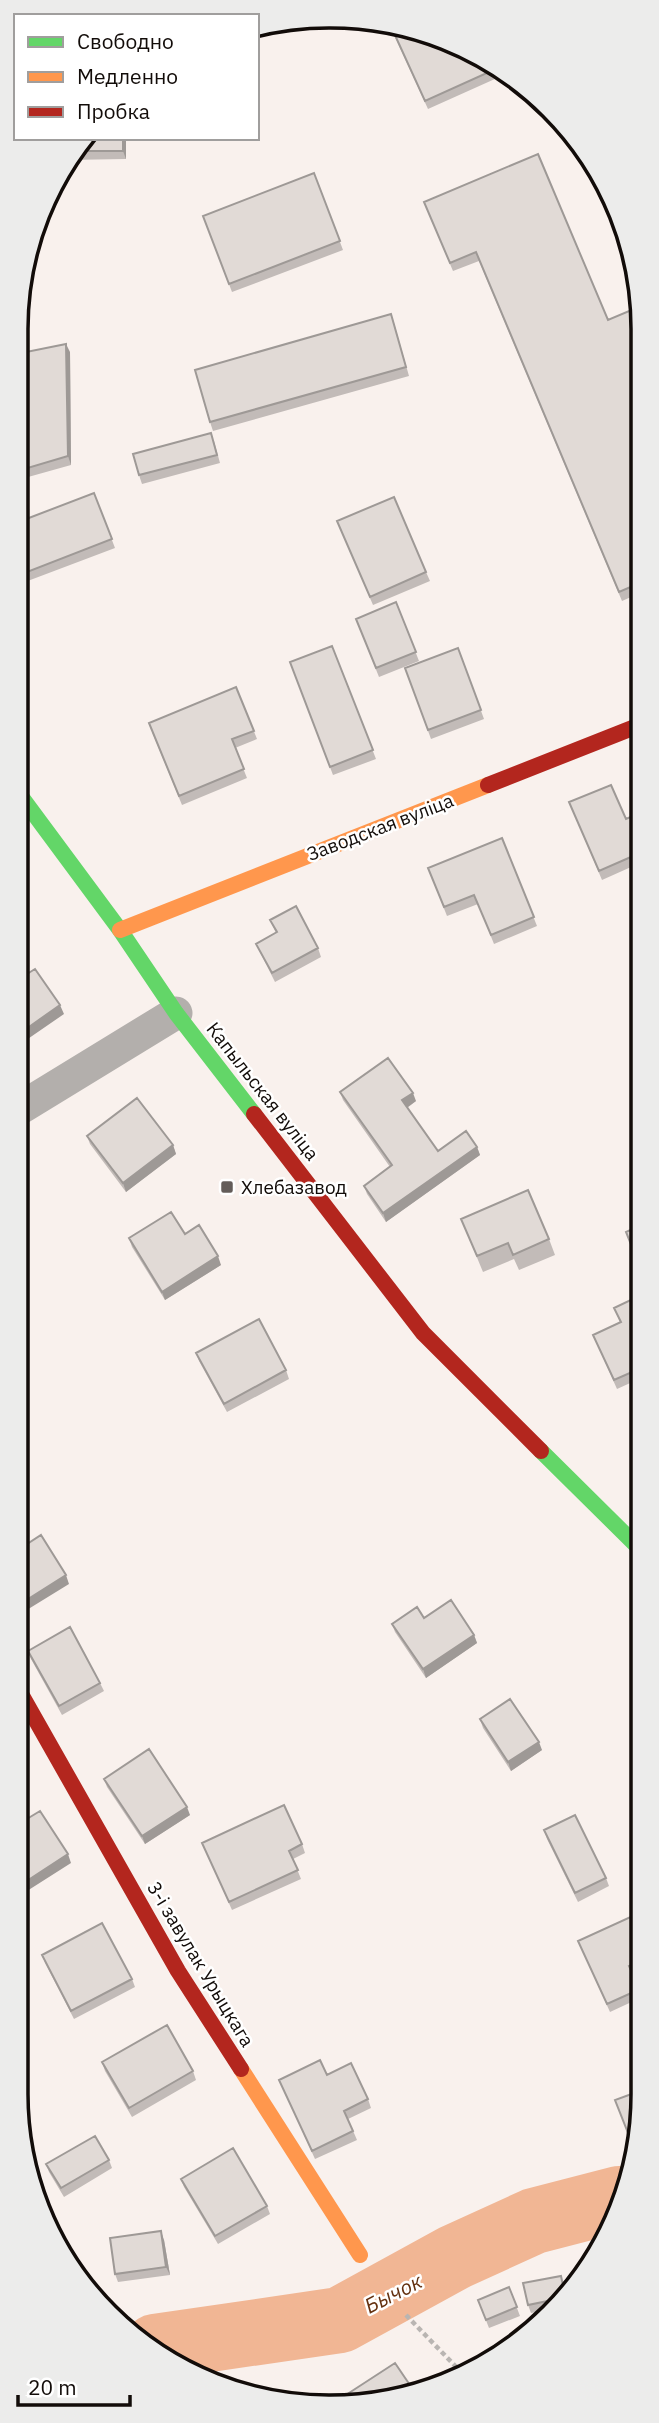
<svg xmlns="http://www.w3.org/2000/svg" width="659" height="2423" font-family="'IBM Plex Sans',sans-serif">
<rect width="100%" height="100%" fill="#f9f1ed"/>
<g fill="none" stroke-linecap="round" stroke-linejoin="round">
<path stroke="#f1b694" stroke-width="66" d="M155,2347l185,-27 115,-63 79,-36 85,-22"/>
<path stroke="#b9b5b2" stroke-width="4.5" stroke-dasharray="5 3.5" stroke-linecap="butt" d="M406,2315l55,57"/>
<path stroke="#b3afac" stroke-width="33" d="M19,1109l157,-96"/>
<path stroke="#63d668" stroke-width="16" d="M20,795l100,135 56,83 78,101
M541,1451l97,96"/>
<path stroke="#ff974d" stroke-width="16" d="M120,930l368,-145
M241,2069l119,186"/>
<path stroke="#b3261e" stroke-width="16" d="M488,785l152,-60
M254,1114l169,219 118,118
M17,1687l161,284 63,98"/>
</g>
<path fill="#c2bbb8" d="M388,22l98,36 20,16 -78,35z
M86,138h40v21l-59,1 1,-4z
M314,173l29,77 -111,42 -29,-76z
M427,210l181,110 33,-14 -1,287 -18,8 -143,-340 -26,10z
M394,323l15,53 -196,55 -3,-9z
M70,352l1,113 -50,14v-126z
M214,441l6,22 -78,21 -3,-9z
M94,493l21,55 -90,34 -4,-11z
M337,521l89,51 4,9 -57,24z
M396,602l23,59 -40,16 -20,-50z
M332,646l44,113 -43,16 -43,-113z
M458,648l26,71 -53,20 -26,-71z
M236,687l21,52 -22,9 12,30 -65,27 -30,-73z
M569,802l57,17 14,-6v50l-38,17z
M502,838l35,88 -43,18 -16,-40 -31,12 -19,-48z
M270,920l48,28 3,9 -46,25 -19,-38 20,-11z
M340,1092l76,9 -9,7 31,43 39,-4 3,8 -94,67 -19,-28 -3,-8 26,-19 -47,-67z
M87,1136l86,9 3,9 -50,38 -36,-48z
M461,1219l88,20 6,16 -36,15 -5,-11 -31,13z
M185,1234l36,31 -56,35 -33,-53 -3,-9z
M639,1296v83l-22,10 -24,-54 27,-13 -6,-14z
M196,1353l90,17 3,9 -62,33 -28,-51z
M424,1618l50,17 3,8 -51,35 -31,-46 -3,-8z
M28,1651l72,32 4,8 -42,24 -31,-56z
M480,1719l62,31 -31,21 -28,-43z
M104,1779l86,36 -45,29 -38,-57z
M544,1830l62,48 3,8 -31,16 -31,-63z
M202,1843l100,1 3,9 -12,6 8,20 -69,31z
M638,1916v56l-5,2 5,11v14l-28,13 -32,-71z
M42,1955l90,24 3,8 -61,32 -29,-56z
M102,2062l91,9 3,9 -64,37 -27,-46z
M327,2075l41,24 3,9 -23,11 9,21 -42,19 -36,-79z
M637,2092v53l-4,2 -18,-47z
M109,2160l3,8 -48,29 -15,-25 -3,-8z
M181,2179l86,27 3,8 -52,30 -34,-57z
M164,2240l6,35 -52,7 -3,-8z
M564,2284l2,10 -14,15 -21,4 -3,-8z
M509,2287l11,29 -31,12 -11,-28z"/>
<path fill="#9e9996" d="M123,138h3v21l-3,-8z
M66,344l4,8 1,113 -3,-9z
M60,1005l4,9 -45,31v-11z
M413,1093l3,8 -11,8 -3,-9z
M173,1145l3,9 -50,38 -3,-9z
M477,1147l3,8 -94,67 -3,-9z
M218,1256l3,9 -56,35 -3,-8z
M22,1489l3,9 -7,4v-10z
M66,1575l3,9 -52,32v-10z
M474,1635l3,8 -51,35 -3,-9z
M539,1742l3,8 -31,21 -3,-9z
M187,1807l3,8 -45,29 -3,-8z
M68,1854l3,9 -55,35v-10z
M161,2231l3,9 6,35 -4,-8z
M71,2250l3,8 3,15 -3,-4z"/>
<path fill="#e1dad6" stroke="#9e9996" stroke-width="2" d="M389,22l97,36 12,10 -73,33z
M86,138h37v13h-50z
M538,154l70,166 33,-14 -1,277 -21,9 -143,-340 -26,11 -26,-61z
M314,173l26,68 -111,43 -26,-68z
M391,314l15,53 -196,55 -15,-52z
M66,344l2,112 -47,14v-117z
M211,433l6,22 -78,20 -6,-21z
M94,493l18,46 -90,35 -1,-3v-50z
M394,497l32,75 -56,25 -33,-76z
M396,602l20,50 -40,16 -20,-49z
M332,646l41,104 -43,17 -40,-105z
M458,648l23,62 -53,20 -23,-62z
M236,687l18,44 -22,8 12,30 -65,27 -30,-73z
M611,785l15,34 14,-6v40l-41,18 -30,-69z
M502,838l32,79 -43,18 -17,-40 -30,12 -16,-39z
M296,906l22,42 -46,25 -16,-29 21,-12 -7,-12z
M35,969l25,36 -41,29v-55z
M388,1058l25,35 -11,7 36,51 28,-20 11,16 -94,66 -19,-27 28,-21 -52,-73z
M137,1098l36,47 -50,38 -36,-47z
M528,1190l21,49 -36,16 -5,-12 -31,13 -16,-37z
M171,1212l14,22 14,-9 19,31 -56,36 -33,-54z
M639,1226v38l-13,-32z
M639,1296v73l-25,11 -21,-45 28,-13 -7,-14z
M259,1319l27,51 -62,34 -28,-51z
M18,1482l4,7 -4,3z
M41,1535l25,40 -49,31 1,-56z
M451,1600l23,35 -51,34 -31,-45 25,-17 7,11z
M70,1627l30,56 -41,23 -31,-55z
M510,1699l29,43 -31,20 -28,-43z
M149,1749l38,58 -45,29 -38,-57z
M284,1805l18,39 -13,7 9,19 -69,32 -27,-59z
M40,1811l28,43 -52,34 1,-63z
M575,1815l31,63 -31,15 -31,-63z
M637,1914l1,2v46l-9,4 9,19v5l-31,14 -29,-63z
M102,1923l30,56 -61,32 -29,-56z
M167,2025l26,46 -64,37 -27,-46z
M320,2060l7,15 24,-12 17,36 -24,12 9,20 -41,20 -33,-71z
M637,2092v43l-7,3 -15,-38z
M95,2136l14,24 -48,28 -15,-24z
M233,2148l34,58 -52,30 -34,-57z
M161,2231l5,36 -51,7 -5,-36z
M71,2250l3,19 -11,-18z
M561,2276l4,19 -3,3 -34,7 -5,-22z
M509,2287l8,20 -31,13 -8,-20z
M395,2363l21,31 -5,2 -79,8z"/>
<rect fill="#635c59" stroke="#fff" stroke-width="2.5" x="220" y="1180" width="14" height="14" rx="3.5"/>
<g text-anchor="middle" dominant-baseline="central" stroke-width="5" stroke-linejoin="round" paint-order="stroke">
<g font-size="19" fill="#120c09" stroke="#fff">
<text transform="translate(380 827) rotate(-21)">Заводская вуліца</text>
<text transform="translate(263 1091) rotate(52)">Капыльская вуліца</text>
<text transform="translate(201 1964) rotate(59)">3-і завулак Урыцкага</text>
</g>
<g font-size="19" fill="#120c09" stroke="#fff" text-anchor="start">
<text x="241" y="1187">Хлебазавод</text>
</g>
<g font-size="21" font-style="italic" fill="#64300f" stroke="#fff">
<text transform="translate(393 2293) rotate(-27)">Бычок</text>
</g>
</g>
<path d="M0 0H659V2423H0ZM329 28H330A301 301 0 0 1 631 329V2094A301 301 0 0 1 330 2395H329A301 301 0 0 1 28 2094V329A301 301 0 0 1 329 28Z" fill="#ececeb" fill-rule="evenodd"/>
<path fill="none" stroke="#120c09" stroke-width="3.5" d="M329 28H330A301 301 0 0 1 631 329V2094A301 301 0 0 1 330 2395H329A301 301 0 0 1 28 2094V329A301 301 0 0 1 329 28Z"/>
<rect x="14" y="14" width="245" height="126" fill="#ffffff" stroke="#a09e9d" stroke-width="2"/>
<rect x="28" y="37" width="35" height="10" fill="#63d668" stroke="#a09e9d" stroke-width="2"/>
<text x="77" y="49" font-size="21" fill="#120c09">Свободно</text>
<rect x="28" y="72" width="35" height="10" fill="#ff974d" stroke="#a09e9d" stroke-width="2"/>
<text x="77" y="84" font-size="21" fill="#120c09">Медленно</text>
<rect x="28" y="107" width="35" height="10" fill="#b3261e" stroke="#a09e9d" stroke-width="2"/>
<text x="77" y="119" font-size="21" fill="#120c09">Пробка</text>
<path d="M18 2395v10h112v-10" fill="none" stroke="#120c09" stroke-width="3.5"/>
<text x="28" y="2395" font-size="21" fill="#120c09" stroke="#ffffff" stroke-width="5" paint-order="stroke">20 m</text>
</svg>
